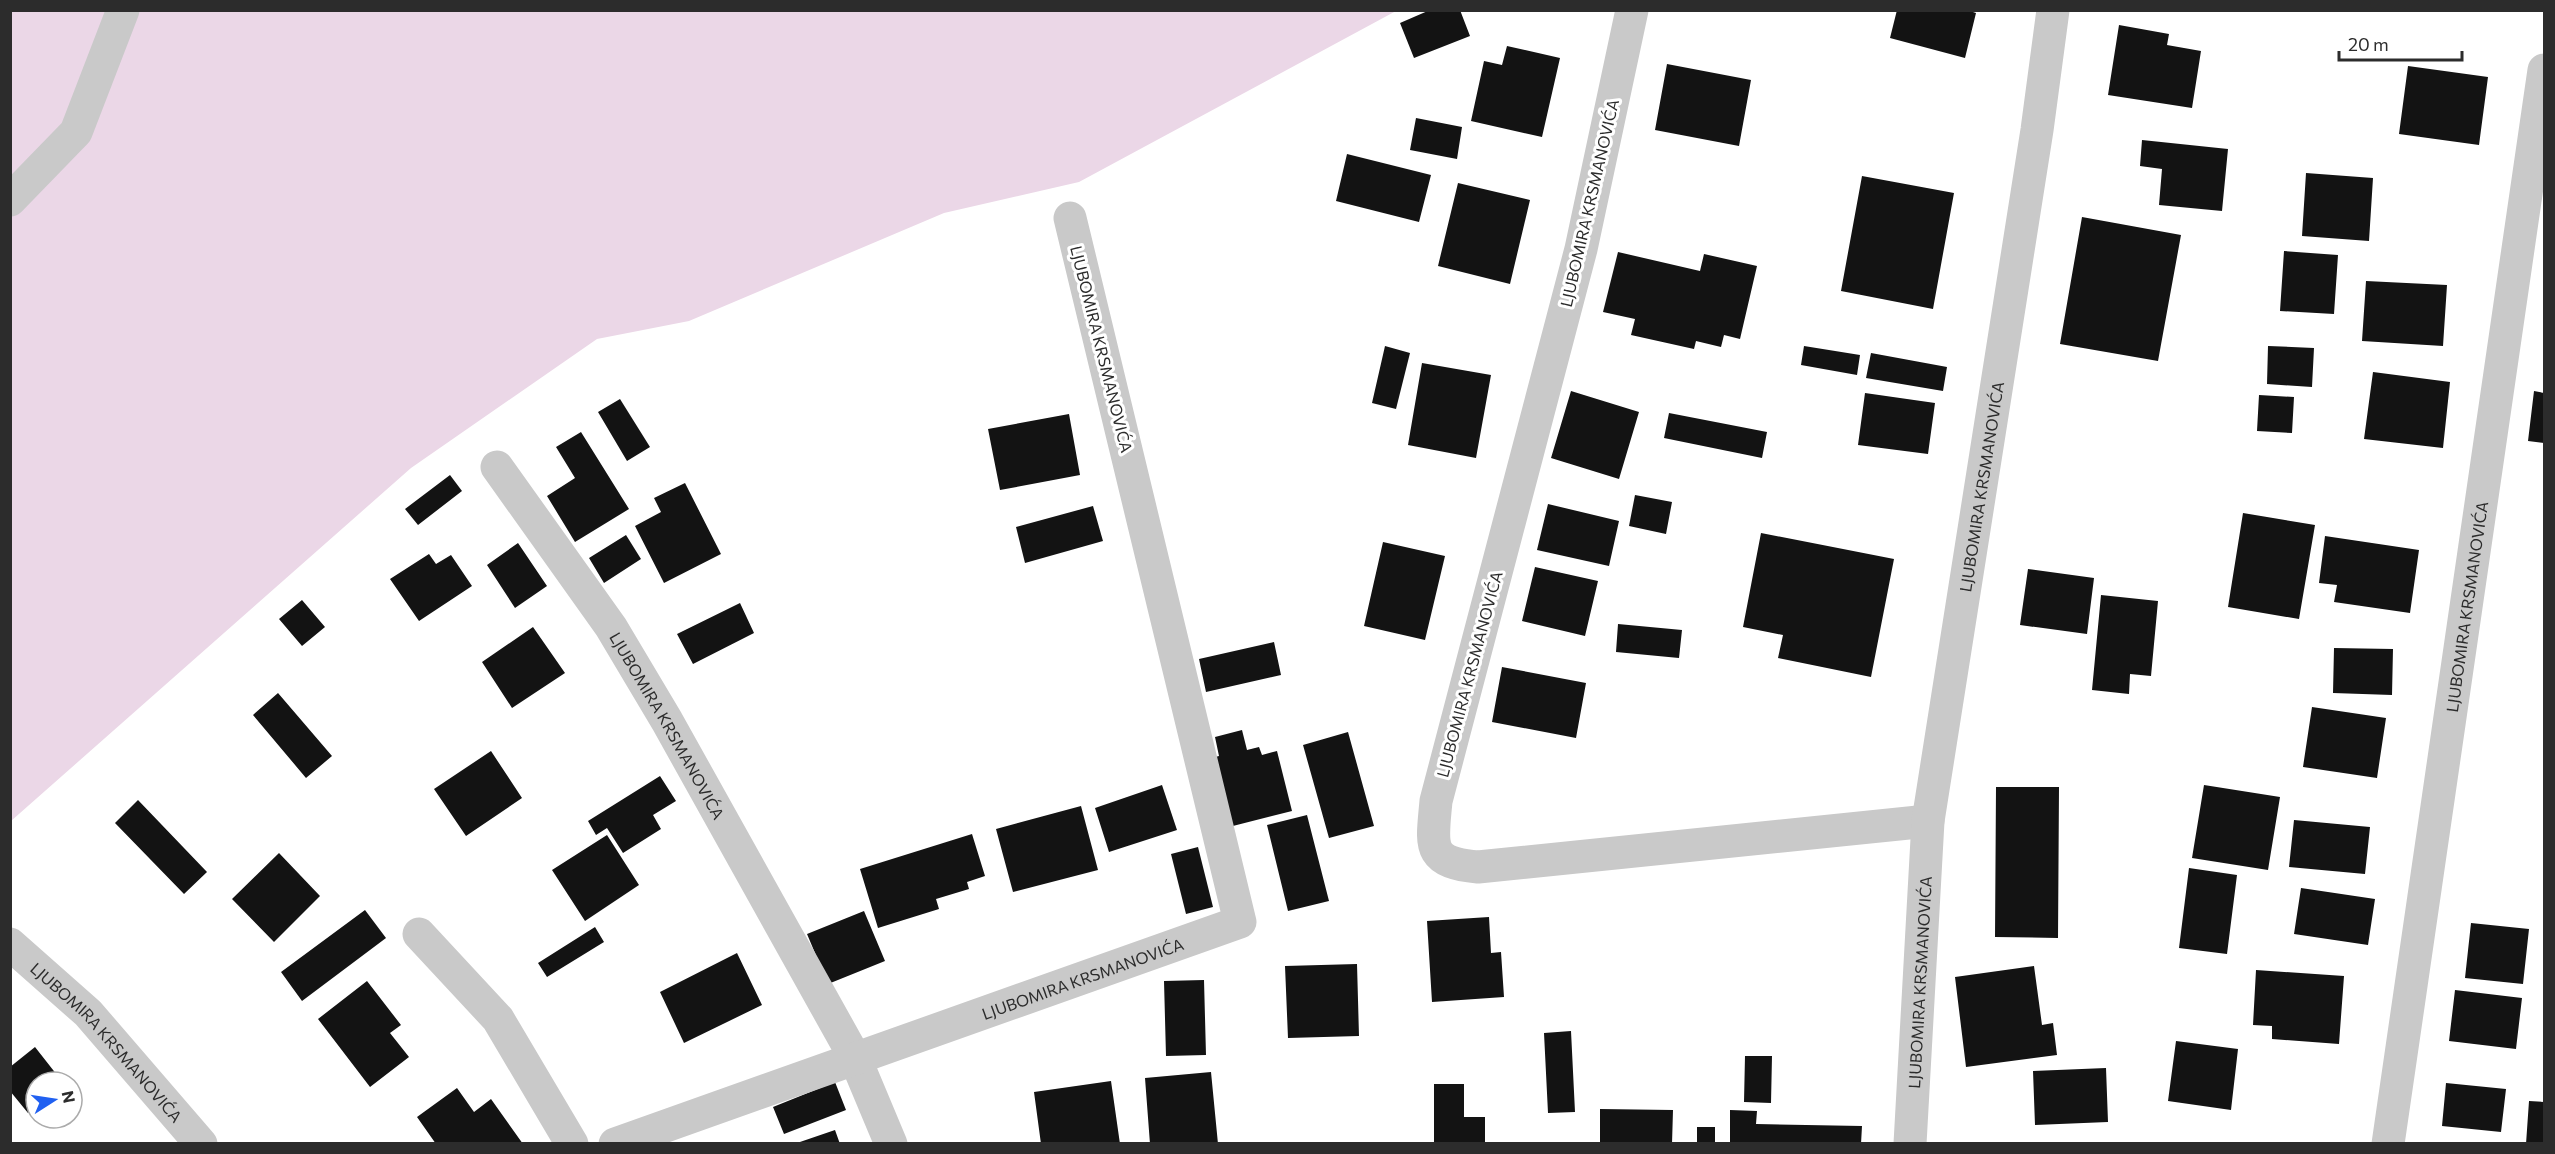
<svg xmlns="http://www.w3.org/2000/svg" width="2555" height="1154" font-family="Commissioner,sans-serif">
<rect width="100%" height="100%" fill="#fff"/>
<path fill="#ebd7e7" d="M11,11h1385l-317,171 -135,31 -255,108 -92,18 -186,129 -400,353z"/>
<path fill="#131313" d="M1430,10h30l10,26 -56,22 -14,-35z
M1897,10h70l9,3 -11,45 -75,-20z
M2119,25l50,9 -2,11 34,6 -9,57 -84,-13z
M1507,46l53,12 -18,79 -71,-16 13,-60 18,4z
M1667,64l84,16 -12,66 -84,-16z
M2408,66l80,11 -9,68 -80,-11z
M1416,118l46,9 -5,32 -47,-9z
M2142,140l86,9 -6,62 -63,-6 3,-36 -22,-3z
M1347,154l84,21 -12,47 -83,-21z
M2306,173l67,5 -4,63 -67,-5z
M1862,176l92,17 -21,116 -92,-18z
M1458,183l72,17 -20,84 -72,-18z
M2082,217l99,18 -23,126 -98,-17z
M2284,251l54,4 -4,59 -54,-3z
M1618,252l82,19 4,-17 53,12 -17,73 -16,-4 -3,12 -25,-6 -2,8 -63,-14 4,-16 -32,-7z
M2366,281l81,4 -4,61 -81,-5z
M1385,346l25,7 -14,56 -24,-6z
M1804,346l56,9 -3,20 -56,-10z
M2268,346l46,2 -2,39 -45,-3z
M1871,353l76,14 -4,24 -77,-13z
M1422,363l69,12 -15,83 -68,-13z
M2373,372l77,10 -7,66 -79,-9z
M1571,391l68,21 -20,67 -68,-21z
M2534,391l10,2v50l-16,-2z
M1865,393l70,10 -7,51 -70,-9z
M2259,395l35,2 -2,36 -35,-2z
M620,399l30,48 -23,14 -29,-49z
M1669,413l98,19 -5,26 -98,-20z
M1069,414l11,61 -80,15 -12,-61z
M581,432l48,77 -54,33 -28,-46 28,-18 -19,-31z
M450,475l12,16 -44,34 -13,-16z
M685,483l36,71 -57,29 -29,-57 26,-14 -7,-14z
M1635,495l37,7 -6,32 -37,-8z
M1548,504l71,17 -10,45 -72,-16z
M1093,506l10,35 -78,22 -9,-36z
M2243,513l72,12 -16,94 -71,-12z
M1761,533l133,26 -23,118 -93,-19 5,-23 -40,-8z
M626,535l15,24 -37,24 -15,-25z
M2325,536l94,14 -9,63 -76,-11 3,-17 -18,-2z
M1383,542l62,14 -20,84 -61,-14z
M518,543l29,43 -32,22 -28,-43z
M429,554l7,10 15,-9 21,31 -53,35 -29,-42z
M1535,567l63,14 -13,55 -63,-15z
M2028,569l66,9 -7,56 -67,-9z
M2101,595l57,6 -7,75 -21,-2 -1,20 -37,-4z
M302,600l23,27 -23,19 -23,-27z
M740,603l14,30 -61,31 -16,-30z
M1618,624l64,6 -3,28 -63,-6z
M533,627l32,46 -53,35 -30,-46z
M1274,642l7,33 -75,17 -7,-33z
M2334,648l59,1 -1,46 -59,-2z
M1502,667l84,16 -10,55 -84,-16z
M278,693l54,63 -26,22 -53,-63z
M2312,707l74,11 -9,60 -74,-11z
M1242,730l5,20 12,-3 3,8 15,-4 15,60 -67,17 -17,-69 11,-3 -4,-19z
M1348,732l26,94 -45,12 -26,-93z
M491,751l31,47 -56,38 -32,-47z
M660,776l16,25 -23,14 8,14 -38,24 -16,-25 -11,7 -8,-14z
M1162,785l15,45 -68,22 -14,-44z
M2204,785l76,12 -12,73 -76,-12z
M1996,787h63l-1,151 -63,-1z
M138,800l69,72 -23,22 -69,-71z
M1081,806l17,64 -85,22 -17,-63z
M1307,815l22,86 -41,10 -21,-86z
M2294,820l76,7 -5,47 -76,-7z
M972,834l13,42 -18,6 2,7 -33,10 3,10 -61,19 -18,-59z
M607,835l32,50 -54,36 -33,-51z
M1198,847l15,60 -27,7 -15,-60z
M279,853l41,43 -46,46 -42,-43z
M2189,868l48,7 -10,79 -48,-6z
M2301,888l74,11 -7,46 -74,-11z
M365,910l21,28 -84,63 -21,-29z
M864,911l21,50 -57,23 -21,-50z
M1489,917l2,36 10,-1 3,45 -72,5 -5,-81z
M2471,923l58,6 -6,55 -58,-6z
M595,927l9,15 -57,35 -9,-14z
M737,953l25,52 -78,38 -24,-51z
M1357,964l2,72 -71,2 -3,-72z
M2034,966l8,59 11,-2 4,32 -91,12 -11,-90z
M2256,970l88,6 -5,68 -67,-5v-13l-19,-1z
M1204,980l2,75 -40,1 -2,-75z
M367,981l34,44 -11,8 19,24 -39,30 -52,-68z
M2455,990l67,8 -6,51 -67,-8z
M1571,1031l4,81 -27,1 -4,-80z
M2176,1041l62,8 -7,61 -63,-9z
M35,1047l22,28 -6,7h-15v24l-8,7 -18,-22v-24z
M1745,1056h27l-1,47 -27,-1z
M2106,1068l2,54 -73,3 -2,-54z
M1211,1072l7,72h-68l-5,-66z
M1111,1081l9,63h-79l-7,-52z
M835,1082l11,28 -62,24 -11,-27z
M2446,1083l60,6 -5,43 -59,-6z
M1434,1084h30v33h21v27h-51z
M457,1088l17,24 17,-13 32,45h-87l-19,-27z
M2529,1101l15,1v42h-18z
M1600,1109l73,1 -1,34h-72z
M1730,1110l27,1 -1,13 106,2 -1,18h-131z
M1697,1127h18v17h-18z
M835,1130l5,14h-43v-1z"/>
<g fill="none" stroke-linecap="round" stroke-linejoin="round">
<g stroke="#c9c9c9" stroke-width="33">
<path d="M1632,10l-51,239 -145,552c-4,45 -10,61 42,66l450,-46"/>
<path d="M10,200l66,-68 47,-122"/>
<path id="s1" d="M497,467l114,160 56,94 188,337 36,86"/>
<path d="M419,934l79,85 74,125"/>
<path id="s2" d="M10,944l78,69 113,131"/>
<path id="s3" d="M615,1144l625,-222 -170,-704"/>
<path id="s4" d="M1910,1144l18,-323 109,-691 16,-120"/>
<path id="s5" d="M2388,1144l156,-1074"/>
</g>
</g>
<g text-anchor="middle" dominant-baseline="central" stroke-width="6" stroke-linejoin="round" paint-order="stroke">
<g font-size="16" fill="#2c2c2c" stroke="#fff">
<text transform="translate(1589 203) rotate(-77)">LJUBOMIRA KRSMANOVIĆA</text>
<text transform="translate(1102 349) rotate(76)">LJUBOMIRA KRSMANOVIĆA</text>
<text stroke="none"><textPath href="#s4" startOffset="662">LJUBOMIRA KRSMANOVIĆA</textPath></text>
<text stroke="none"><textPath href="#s5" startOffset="543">LJUBOMIRA KRSMANOVIĆA</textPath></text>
<text transform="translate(1469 674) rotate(-75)">LJUBOMIRA KRSMANOVIĆA</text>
<text stroke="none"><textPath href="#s1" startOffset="310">LJUBOMIRA KRSMANOVIĆA</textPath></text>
<text stroke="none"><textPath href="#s3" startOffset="496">LJUBOMIRA KRSMANOVIĆA</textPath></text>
<text stroke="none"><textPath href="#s4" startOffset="162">LJUBOMIRA KRSMANOVIĆA</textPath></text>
<text stroke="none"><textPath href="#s2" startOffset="138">LJUBOMIRA KRSMANOVIĆA</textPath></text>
</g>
</g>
<rect width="2555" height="1154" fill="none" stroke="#2c2c2c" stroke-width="24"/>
<g transform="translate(54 1100) rotate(78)"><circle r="28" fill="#ffffff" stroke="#ababab" stroke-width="1.5"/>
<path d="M0-4.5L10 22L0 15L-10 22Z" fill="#2060f1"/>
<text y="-9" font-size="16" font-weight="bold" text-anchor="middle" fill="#2c2c2c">N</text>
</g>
<path d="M2339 51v9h123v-9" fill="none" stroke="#2c2c2c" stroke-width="3"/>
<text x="2348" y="51" font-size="18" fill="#2c2c2c" stroke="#ffffff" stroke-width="4.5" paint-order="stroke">20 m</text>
</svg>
